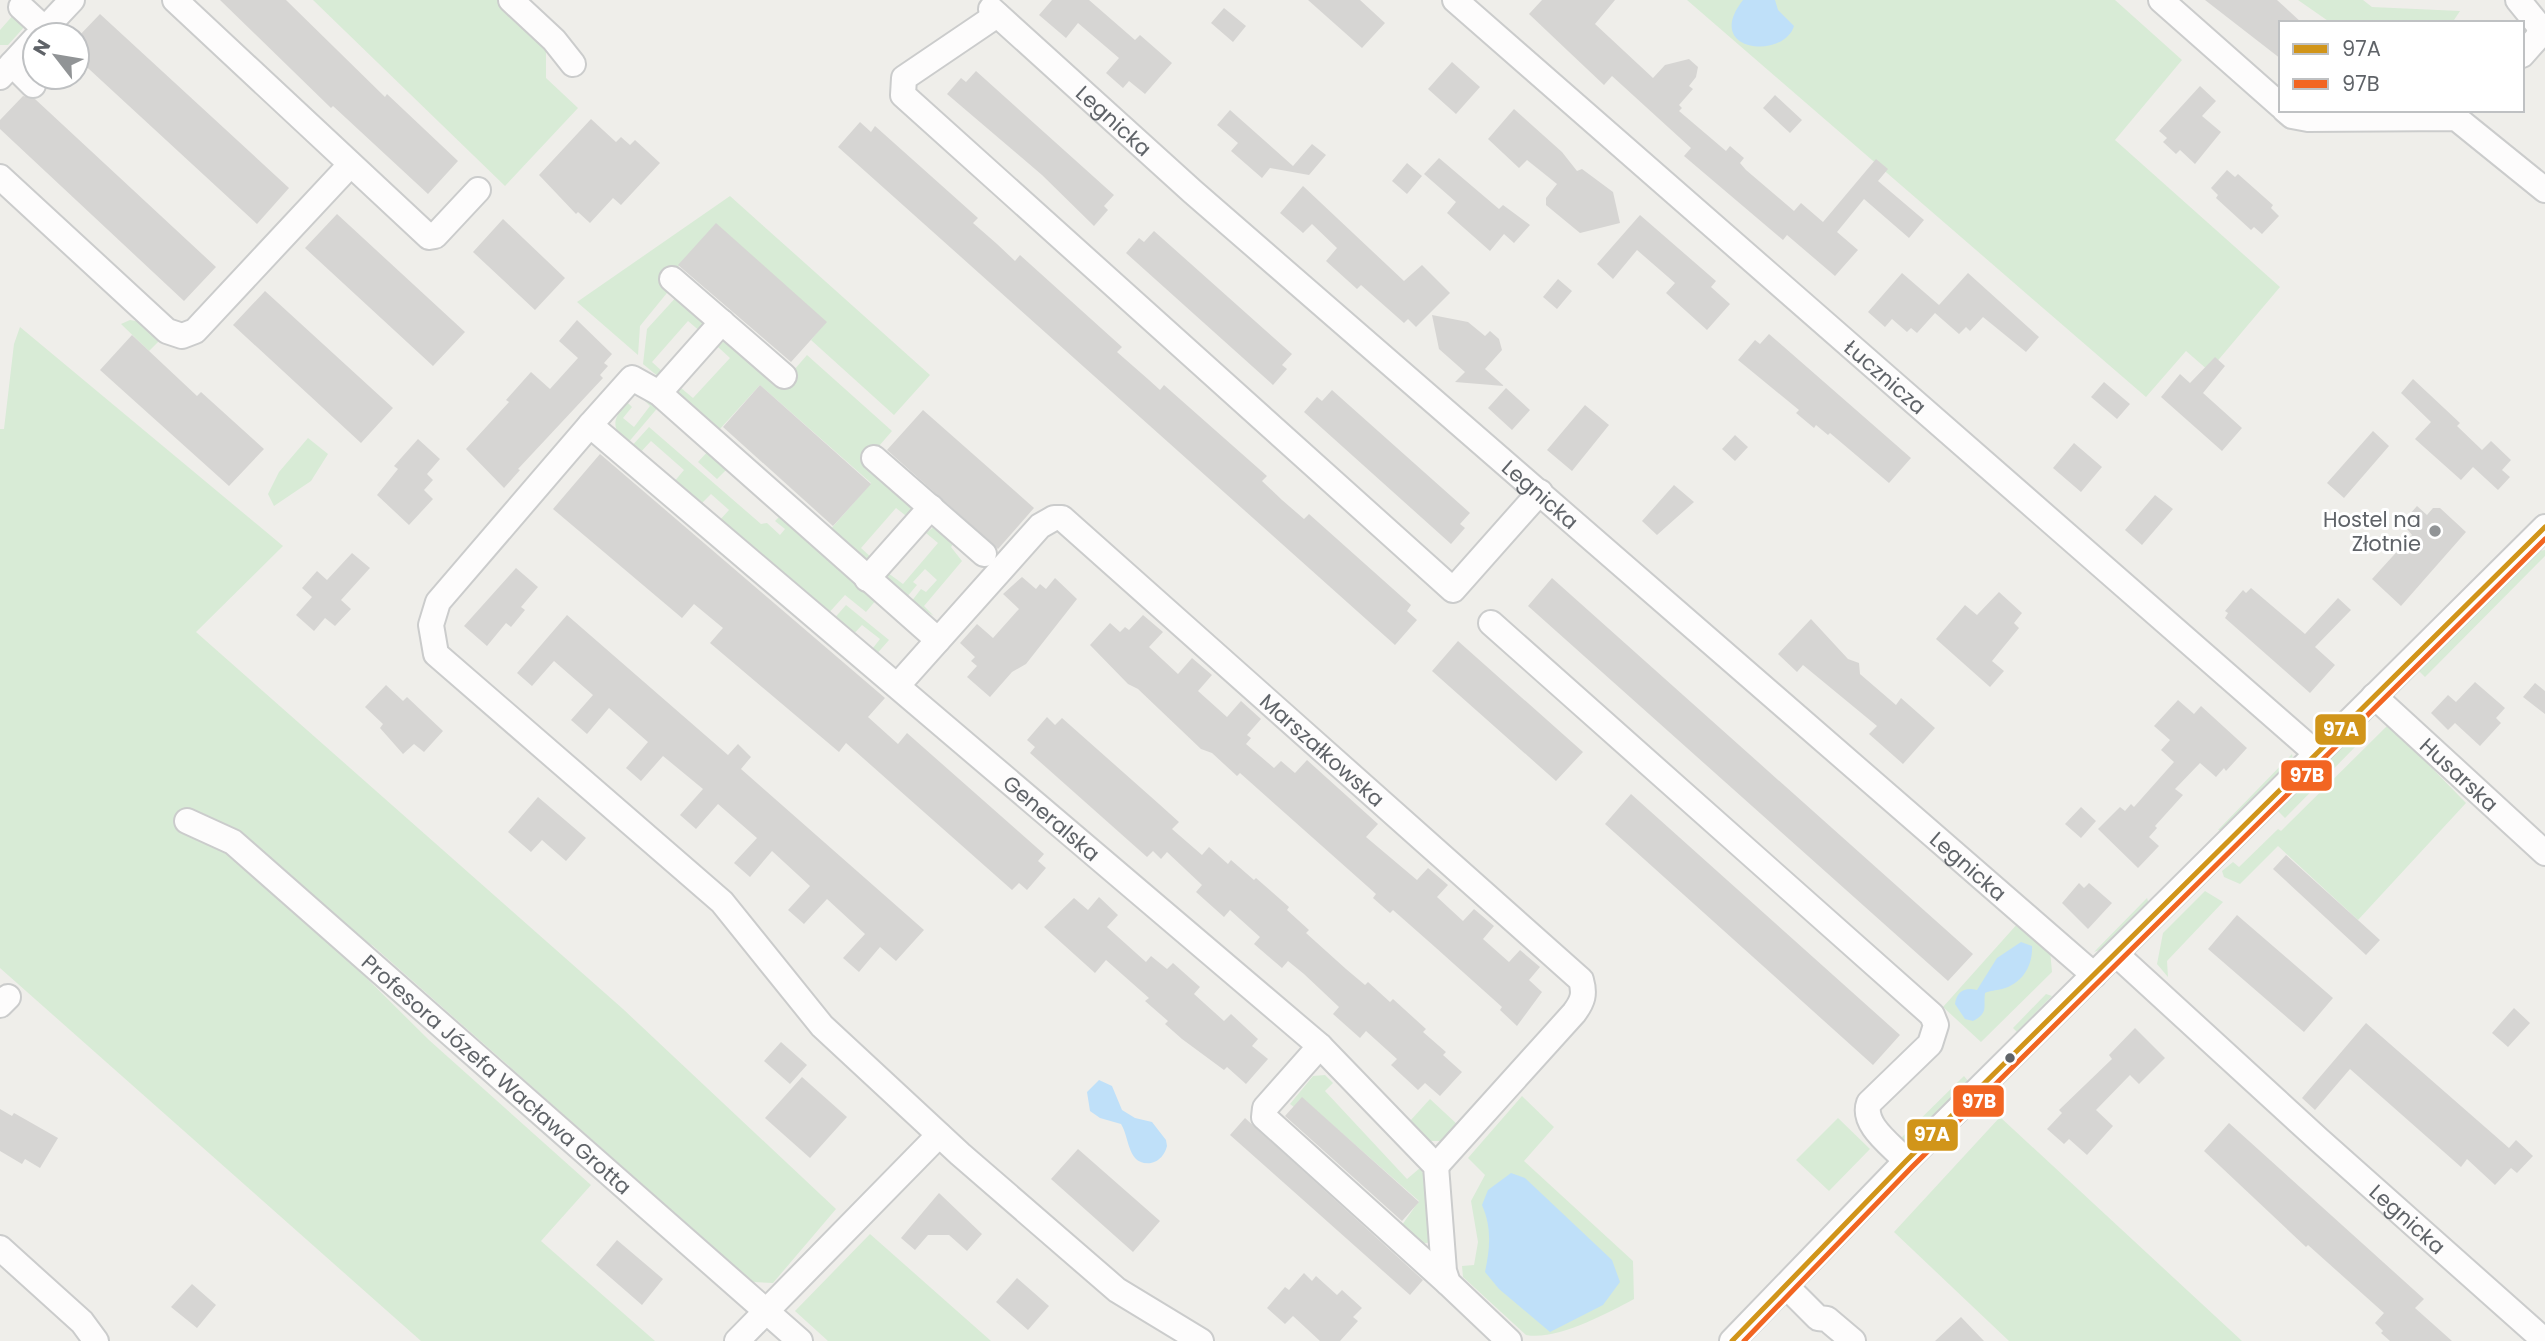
<svg xmlns="http://www.w3.org/2000/svg" width="2545" height="1341" font-family="Poppins,sans-serif">
<rect width="100%" height="100%" fill="#efeeea"/>
<path fill="#d8ebd6" d="M313,0h185l48,44v34l32,30 -73,78z
M1687,0h428l67,60 -67,80 165,147 -71,84 -23,-20 -40,46z
M2298,0h65l9,7 88,4 -8,12h-121z
M15,13l11,12 -18,20h-8v-15z
M730,196l200,179 -36,40 -83,-75 15,-18 -110,-98 -51,58 6,6 -31,38 -2,29 -61,-53z
M679,294l28,29 -5,10 -14,-12 -36,41 12,11 -4,5 -17,-14 4,-35z
M130,320l11,2 20,17 -12,12 -28,-27z
M20,327l263,219 -87,86 427,377 213,200 -63,74 -20,-1 -381,-337 -60,-21 117,116 162,145 -50,56 114,100h-234l-421,-373v-539h4l10,-85z
M724,341l57,44 26,-30 85,76 -26,30 45,40 3,9 -4,9 -14,-11 -35,40 12,11 -5,5 -38,-34 41,-47 -111,-98 -41,45 -42,-36 4,-6 12,10 37,-40 -12,-11z
M640,396l20,9 -33,39c-16,-17 -15,-24 0,-42l5,5 -9,11 11,9 16,-21z
M649,427l112,97 6,-1 13,12 5,-6 -10,-8 7,-7 95,85 -11,13 -21,-17 -19,21 -108,-94 11,-12 -18,-16 -12,12 -26,-23 11,-13 -33,-29 -13,14 -8,-7z
M308,438l20,16 -17,27 -37,25 -6,-12 11,-22z
M710,449l19,18 -12,12 -19,-17z
M935,526l20,15 -4,6 11,14 -38,45 10,10 -23,-14 10,-13 5,3 11,-12 -12,-11 -12,13 4,3 -11,13 -21,-20 3,-5 15,11 35,-41 -12,-10z
M2545,550v6l-120,121 -6,-6 119,-120z
M846,605l43,35 -15,17 -5,-4 11,-14 -18,-14 -11,12 -19,-16z
M2389,724l77,79 -108,117 -80,-74 -38,38 -16,-7 -2,-6 11,-9 6,5 39,-38 3,2z
M2352,733l9,8 -76,77 -9,-9z
M2292,754l1,6 -70,70h-5z
M2205,891l18,11 -56,59 1,16 -11,-13 6,-31z
M2147,898l2,6 -44,44 -11,4z
M2019,922l31,28 2,22 -71,70 -38,-35z
M2046,994l6,2 -35,36 -4,-4z
M1325,1075l8,8 -8,8 82,88 13,-11 8,14 3,60 -9,2 -20,-19 17,-24 -117,-103 -8,9 -4,-3 23,-28z
M1964,1076l4,5 -61,60 -8,-1z
M1522,1096l32,31 -30,34 109,100 1,38c-28,15 -78,42 -108,36l-63,-58 -1,-11 12,-1 4,-23 -7,-41 14,-26 -17,-17z
M1430,1099l28,26 -17,16h-12l-19,-20z
M2000,1117l242,224h-233l-115,-109z
M1838,1118l32,31 -41,42 -33,-31z
M870,1234l121,107h-163l-33,-30z"/>
<path fill="#bfe0f9" d="M1743,0h32l3,10 16,16c-10,34 -92,26 -51,-26z
M2021,942l11,4c1,20 -10,38 -30,43 -7,2 -11,1 -17,4 -2,15 4,19 -12,28l-8,-2 -10,-15c2,-13 10,-17 22,-14l20,-32z
M1099,1080l13,6 10,24 13,8 17,4 14,18 1,6c-2,8 -7,15 -16,17 -24,3 -21,-25 -30,-39l-21,-6 -10,-7 -3,-19z
M1511,1173l14,5 87,82 8,22 -17,23 -53,27 -51,-43 -14,-17c5,-24 7,-44 -3,-67l6,-15z"/>
<path fill="#d6d5d3" d="M220,0h66l99,97 2,-3 71,67 -30,33 -95,-88 -2,2z
M1052,0h37l46,40 5,-5 32,28 -27,31 -16,-13 -6,7 -17,-15 13,-15 -41,-35 -12,15 -27,-23z
M1308,0h52l25,23 -23,25z
M1542,0h73l-20,24 58,54 12,-13 24,-6 9,8 -2,10 -7,9 4,3 -14,16 3,3 -3,3 47,40 4,-5 14,12 -4,5 6,7 48,41 7,-8 22,19 53,-63 12,10 -10,12 46,39 -15,18 -45,-39 -27,33 21,18 -23,26 -48,-41 -4,5 -99,-84 7,-8 -79,-72 -8,9 -36,-34 -39,-37z
M2205,0h72l25,23h-21v36z
M1224,8l22,18 -13,16 -22,-19z
M100,14l189,174 -32,36 -180,-166v-20z
M1452,62l28,25 -24,27 -28,-25z
M976,71l138,124 -10,11 4,4 -14,16 -52,-51 -95,-81 14,-16 5,4z
M2200,86l16,15 -14,15 19,16 -26,32 -15,-14 -4,4 -13,-12 4,-4 -8,-7z
M1775,95l27,25 -12,13 -27,-25z
M23,96l12,3 181,168 -32,34 -184,-172v-9z
M1514,109l48,43 15,19 5,-2 31,23 7,31 -40,10 -34,-28v-7l11,-14 -30,-24 -8,8 -31,-29z
M1230,110l63,56 19,-22 14,11 -17,20 -39,-7 -8,10 -31,-27 7,-8 -21,-18z
M591,119l25,23 5,-5 9,8 5,-5 25,23 -39,42 -8,-7 -23,25 -12,-11 -2,2 -37,-39z
M860,122l11,10 4,-6 103,92 -5,5 24,21 18,17 5,-6 102,92 -5,5 32,28 11,10 4,-5 103,91 -5,5 20,19 22,19 5,-5 102,91 -4,6 10,9 -22,25 -557,-498z
M1439,158l60,51 4,-4 27,20 -16,18 -10,-9 -14,17 -43,-38 9,-11 -32,-28z
M1407,163l15,13 -15,18 -15,-13z
M2227,170l8,7 3,-3 35,31 -2,3 8,8 -17,18 -8,-7 -3,3 -35,-32 2,-3 -7,-7z
M1303,186l101,95 18,-16 28,28 -34,34 -8,-8 -4,4 -43,-38 -4,4 -31,-28 11,-13 -25,-24 -9,9 -23,-20z
M337,214l128,118 -32,34 -128,-118z
M1640,215l76,66 -5,6 19,17 -23,26 -41,-37 9,-10 -38,-33 -24,29 -16,-15z
M503,219l62,59 -30,32 -62,-58z
M716,223l111,99 -36,40 -113,-97z
M1154,231l138,123 -10,11 5,4 -14,16 -147,-132 13,-15 5,4z
M1902,273l37,32 29,-32 71,64 -13,15 -43,-35 -13,14 -4,-4 -7,7 -24,-21 -18,20 -6,-5 -4,4 -15,-13 -7,8 -17,-15z
M1558,279l14,12 -15,18 -14,-12z
M265,291l128,117 -32,35 -128,-118z
M1432,315l36,7 17,14 5,-5 9,8 3,11 -17,19 19,17 -49,-4 10,-10 -26,-23z
M577,320l35,34 -8,9 4,3 -8,9 3,3 -85,91 2,1 -16,18 -38,-39 43,-47 -3,-2 25,-28 19,17 28,-31 -19,-17z
M1769,334l142,124 -22,25 -59,-50 -2,2 -12,-10 -2,3 -18,-15 3,-3 -61,-50 17,-20 5,4z
M132,335l65,61 4,-4 63,57 -35,37 -129,-116z
M2215,357l10,9 -22,27 39,35 -20,23 -61,-54 19,-23 10,9z
M2413,379l47,44 -3,3 25,24 9,-9 20,19 -9,10 8,7 -12,13 -25,-23 -12,13 -46,-41 16,-17 -30,-29z
M2104,382l26,22 -13,15 -26,-22z
M760,385l111,99 -38,42 -110,-99z
M1506,388l24,22 -18,20 -24,-22z
M1332,390l138,123 -10,11 5,4 -14,16 -147,-132 13,-15 5,4z
M1585,405l24,20 -37,46 -25,-21z
M923,410l111,98 -36,41 -111,-99z
M2373,431l16,15 -45,52 -17,-15z
M1735,435l13,12 -13,14 -13,-12z
M418,439l22,20 -13,15 6,6 -9,10 9,9 -24,26 -32,-30 21,-26 -4,-3z
M2074,443l28,24 -21,25 -28,-24z
M600,454l285,244 -17,19 30,27 9,-11 137,121 -6,7 8,7 -19,22 -8,-7 -7,7 -166,-147 -7,9 -129,-109 13,-15 -29,-24 -12,14 -129,-109z
M1674,485l20,17 -37,33 -15,-14z
M2155,495l18,14 -31,36 -17,-15z
M2417,506l10,9 6,-7h7l26,24 -65,74 -29,-27 40,-44 -10,-12z
M352,553l18,15 -29,32 10,9 -16,17 -10,-8 -11,13 -18,-16 16,-18 -10,-9 15,-17 10,9z
M516,568l22,19 -17,20 4,3 -14,17 -5,-4 -19,23 -23,-20z
M1022,577l14,12 4,-5 6,5 9,-11 22,21 -51,65 -14,8 -22,25 -23,-20 10,-11 -6,-5 4,-4 -15,-14 17,-19 16,14 26,-29 -16,-15z
M1552,578l421,376 -25,27 -420,-375z
M2251,588l54,46 33,-36 13,12 -36,37 20,18 -25,28 -85,-75 3,-5 -3,-2 18,-21 3,3z
M1999,592l23,21 -8,10 5,5 -27,33 12,10 -14,16 -54,-48 29,-34 12,10z
M567,615l161,140 10,-11 13,13 -10,12 183,161 -28,31 -16,-14 -21,25 -16,-14 22,-24 -38,-35 -23,25 -16,-14 22,-24 -38,-35 -22,26 -16,-14 23,-25 -39,-34 -22,25 -16,-14 23,-26 -40,-33 -22,25 -15,-13 22,-26 -39,-34 -22,26 -16,-14 22,-25 -39,-34 -22,25 -15,-13z
M1143,615l20,17 -14,15 29,27 14,-16 20,17 -14,16 29,26 14,-16 20,18 -14,16 4,3 -5,6 28,24 7,-7 14,12 12,-13 71,64 -12,13 51,43 11,-12 20,17 -11,12 26,24 11,-12 20,17 -11,13 26,23 11,-12 20,17 -11,13 13,12 -25,34 -17,-16 2,-3 -67,-60 -42,-37 -3,3 -17,-15 3,-4 -136,-121 -3,3 -25,-23 -11,-4 -63,-60 -10,-5 -38,-39 20,-22 10,9 5,-5 4,3z
M1811,619l37,40 11,4 1,11 36,31 5,-7 34,30 -32,36 -34,-30 8,-8 -74,-61 -6,7 -19,-18z
M1458,641l125,111 -27,29 -124,-110z
M2475,682l30,26 -9,10 5,5 -21,23 -25,-23 -7,7 -17,-17 17,-18 8,7z
M2535,683l10,8v23l-22,-17z
M386,685l17,16 4,-4 36,34 -19,21 -10,-8 -11,10 -23,-26 3,-4 -18,-17z
M2178,700l16,14 7,-8 46,42 -21,23 -2,-3 -8,9 -16,-14 -25,26 8,6 -28,31 2,2 -8,9 10,9 -21,22 -40,-39 22,-22 5,4 6,-7 3,3 40,-45 -13,-12 9,-10 -16,-14z
M1047,717l8,8 7,-7 97,86 20,18 -7,7 30,26 7,-8 19,17 3,-4 23,20 2,-2 33,29 -2,3 22,20 -3,3 40,36 19,16 3,-3 22,20 3,-3 33,30 -3,3 23,20 -3,3 19,17 -22,24 -15,-13 -7,7 -27,-25 6,-6 -31,-28 -6,7 -27,-24 6,-7 -35,-33 -16,-13 -6,7 -28,-24 6,-7 -30,-27 -6,7 -28,-25 6,-7 -35,-33 -6,7 -8,-8 -6,6 -117,-104 5,-6 -8,-7z
M1631,794l269,241 -27,30 -268,-241z
M538,797l48,41 -20,23 -24,-21 -11,12 -23,-20z
M2081,807l15,14 -15,17 -16,-14z
M2286,855l94,85 -14,15 -93,-86z
M2079,883l5,5 5,-5 23,20 -24,26 -26,-26z
M1099,897l19,18 -11,12 39,35 5,-6 16,13 6,-6 27,24 -6,7 30,27 7,-7 27,25 -6,7 16,13 -22,25 -19,-17 -3,3 -42,-31 -17,-15 3,-3 -23,-20 4,-3 -43,-38 -11,13 -51,-46 30,-29 14,12z
M2237,915l96,83 -29,34 -96,-83z
M2514,1008l16,15 -22,24 -16,-14z
M2366,1023l143,125 7,-8 17,16 -16,17 -6,-5 -16,17 -28,-26 -6,8 -111,-98 -35,41 -13,-12z
M2135,1028l30,30 -26,26 -9,-9 -34,35 17,16 -26,29 -18,-16 -5,5 -17,-15 15,-16 -3,-3 53,-51 -3,-4z
M781,1042l26,23 -17,19 -26,-23z
M802,1077l45,40 -37,41 -45,-40z
M1302,1097l117,105 -17,19 -117,-105z
M0,1109l12,7 2,-3 44,25 -18,30 -15,-9 -3,5 -22,-13z
M1245,1118l178,162 -13,15 -180,-160z
M2229,1123l195,176 -9,9 37,33h-62l-9,-8 2,-2 -8,-8 9,-10 -76,-68 -2,2 -102,-96z
M1078,1149l82,72 -27,31 -82,-73z
M939,1193l43,41 -15,17 -18,-16h-21l-13,15 -14,-12z
M617,1240l46,39 -21,26 -46,-40z
M1304,1273l8,8 4,-5 21,19 5,-5 20,18 -9,9 5,4 -18,20h-20l-27,-25 -8,8 -18,-16 18,-21 4,3z
M1017,1278l32,28 -21,24 -32,-28z
M192,1284l24,21 -19,23 -26,-21z
M1961,1317l23,24h-49z"/>
<g fill="none" stroke-linecap="round" stroke-linejoin="round">
<g stroke="#cbcccc" stroke-width="28">
<g id="minor">
<path d="M175,0l254,237 6,-1 43,-46"/>
<path d="M511,0l43,40 19,24"/>
<path id="s1" d="M1455,0l862,754"/>
<path d="M2161,0l120,106"/>
<path d="M2518,0l22,27 -2,10 -16,18"/>
<path d="M21,7l24,22"/>
<path id="s2" d="M991,9l202,183 901,783"/>
<path d="M997,15l-93,63 -1,17 550,495 87,-98"/>
<path d="M39,35l33,-35"/>
<path d="M12,64l21,21"/>
<path d="M0,77l35,-38"/>
<path d="M2285,110l7,6 16,3 148,-1 89,72"/>
<path d="M0,177l167,154 15,5 13,-5 155,-166"/>
<path d="M672,279l112,97"/>
<path d="M659,393l63,-71"/>
<path d="M590,425l42,-47 27,15 279,247"/>
<path d="M874,458l110,96"/>
<path d="M867,579l64,-72"/>
<path d="M1491,623l441,392 4,10 -6,19 -61,59c-8,22 24,43 37,58"/>
<path id="s3" d="M898,685l142,-159 14,-8h8l519,462c4,14 2,21 -7,33l-138,153"/>
<path id="s4" d="M2374,696l171,157"/>
<path id="s5" d="M187,821l46,21 567,499"/>
<path id="s6" d="M2116,954l202,185 227,202"/>
<path d="M0,1005l8,-8"/>
<path d="M1320,1046l-55,62 -1,9 184,166"/>
<path d="M0,1248l82,74 14,19"/>
<path d="M1786,1286l32,32 9,1 26,22"/>
<path d="M737,1341l202,-206"/>
<path id="s7" d="M1201,1341l-84,-51 -157,-136 -138,-128 -100,-124 -286,-248 -5,-29 7,-23 152,-177 730,621 116,120 8,105 4,12 61,58"/>
<path d="M1732,1341l174,-180 639,-634"/>
</g>
</g>
<use href="#minor" stroke="#fdfcfc" stroke-width="24"/>
<g stroke="#fff" stroke-width="10">
<path id="bus-1" d="M1732,1341l174,-180 639,-634"/>
</g>
<g stroke="#fff" stroke-width="10">
<path id="bus-2" d="M1744,1341l168,-174 633,-628"/>
</g>
<use href="#bus-1" stroke="#d1951a" stroke-width="5"/>
<use href="#bus-2" stroke="#f26522" stroke-width="5"/>
</g>
<circle fill="#919496" stroke="#fff" stroke-width="2.5" cx="2435" cy="531" r="7"/>
<circle fill="#5f6368" stroke="#fff" stroke-width="2.5" cx="2010" cy="1058" r="6"/>
<g text-anchor="middle" dominant-baseline="central" stroke-width="6" stroke-linejoin="round" paint-order="stroke">
<g font-size="21" fill="#5f6368" stroke="#fff">
<text stroke="none"><textPath href="#s2" startOffset="166">Legnicka</textPath></text>
<text stroke="none"><textPath href="#s1" startOffset="572">Łucznicza</textPath></text>
<text stroke="none"><textPath href="#s2" startOffset="733">Legnicka</textPath></text>
<text stroke="none"><textPath href="#s3" startOffset="586">Marszałkowska</textPath></text>
<text stroke="none"><textPath href="#s4" startOffset="116">Husarska</textPath></text>
<text stroke="none"><textPath href="#s7" startOffset="1925">Generalska</textPath></text>
<text stroke="none"><textPath href="#s2" startOffset="1300">Legnicka</textPath></text>
<text stroke="none"><textPath href="#s5" startOffset="402">Profesora Józefa Wacława Grotta</textPath></text>
<text stroke="none"><textPath href="#s6" startOffset="394">Legnicka</textPath></text>
</g>
<g font-size="21" fill="#5f6368" stroke="#fff" text-anchor="end">
<text x="2421" y="519">Hostel na<tspan x="2421" dy="24">Złotnie</tspan></text>
</g>
</g>
<g stroke="#fff" stroke-width="2.5">
<rect x="2314" y="713" width="53" height="33" rx="7" fill="#d1951a"/>
<rect x="2280" y="759" width="53" height="33" rx="7" fill="#f26522"/>
<rect x="1952" y="1084" width="53" height="34" rx="7" fill="#f26522"/>
<rect x="1906" y="1118" width="53" height="34" rx="7" fill="#d1951a"/>
</g>
<g font-size="19" text-anchor="middle" font-weight="bold" fill="#fff">
<text x="2341" y="736">97A</text>
<text x="2307" y="782">97B</text>
<text x="1979" y="1108">97B</text>
<text x="1932" y="1141">97A</text>
</g>
<rect x="2279" y="21" width="245" height="91" fill="#ffffff" stroke="#bfc1c3" stroke-width="2"/>
<rect x="2293" y="44" width="35" height="10" fill="#d1951a" stroke="#bfc1c3" stroke-width="2"/>
<text x="2342" y="56" font-size="21" fill="#5f6368">97A</text>
<rect x="2293" y="79" width="35" height="10" fill="#f26522" stroke="#bfc1c3" stroke-width="2"/>
<text x="2342" y="91" font-size="21" fill="#5f6368">97B</text>
<g transform="translate(56 56) rotate(301)"><circle r="33" fill="#ffffff" stroke="#bfc1c3" stroke-width="2"/>
<path d="M0-5L12 26L0 18L-12 26Z" fill="#919496"/>
<text y="-10" font-size="19" font-weight="bold" text-anchor="middle" fill="#5f6368">N</text>
</g>
</svg>
